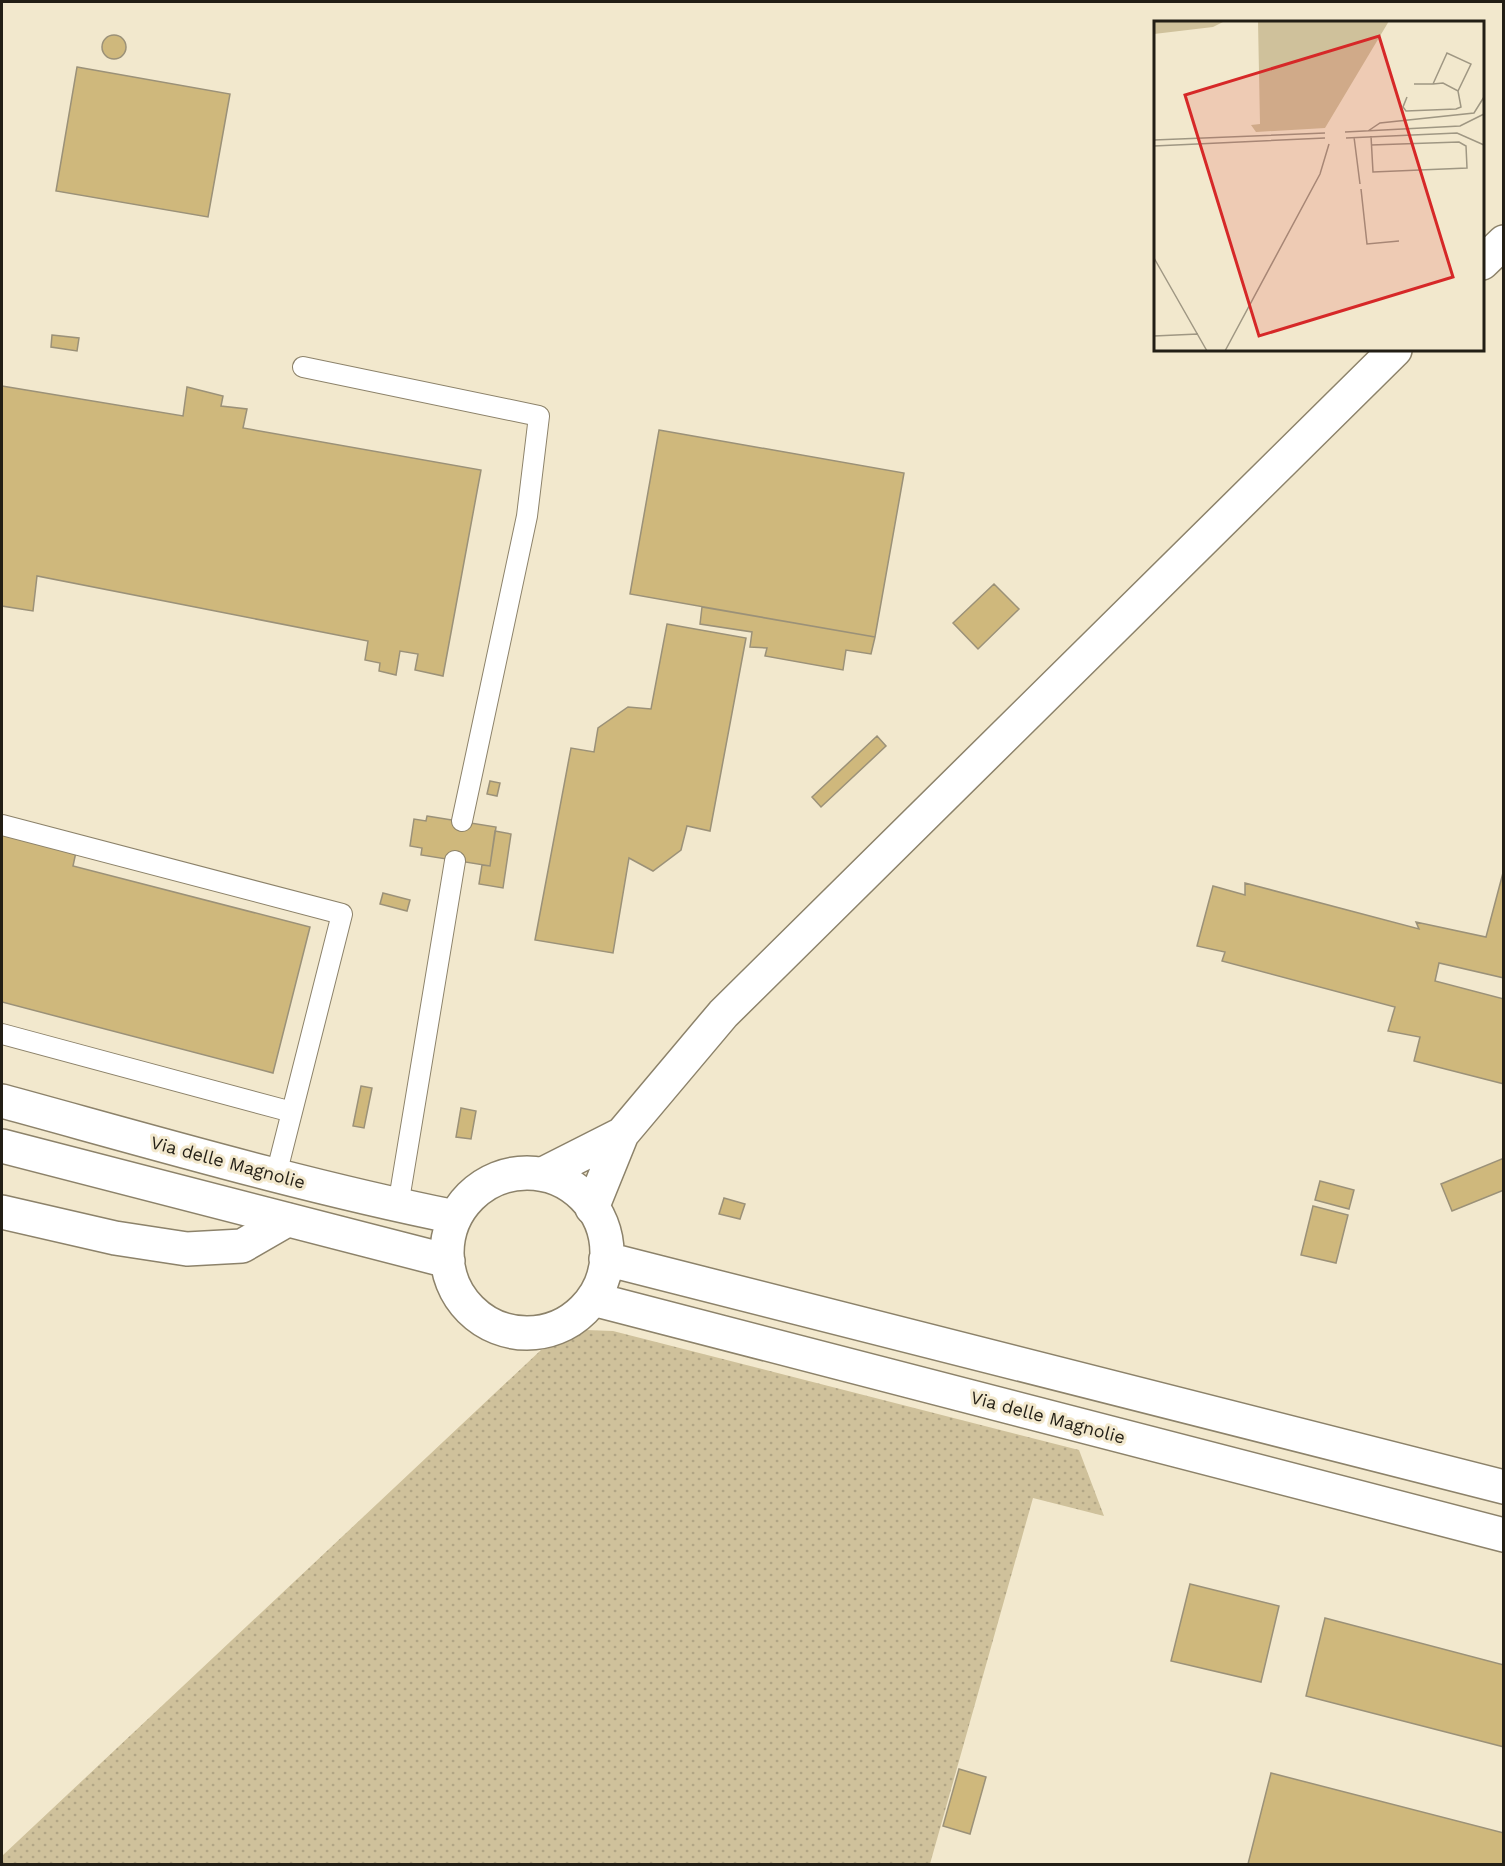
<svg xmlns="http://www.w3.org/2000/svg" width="1505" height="1866" font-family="'Work Sans',sans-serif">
<defs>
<pattern id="grass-dots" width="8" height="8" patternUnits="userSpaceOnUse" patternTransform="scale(1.5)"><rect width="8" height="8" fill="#cfc19b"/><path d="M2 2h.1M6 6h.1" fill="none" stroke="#b1a585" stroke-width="1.8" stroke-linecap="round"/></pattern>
</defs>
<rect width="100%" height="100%" fill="#f2e8cd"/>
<path fill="url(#grass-dots)" d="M586,1330l27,1 466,119 25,66 -71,-18 -103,366h-928v-8l539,-506c17,-4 30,-10 45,-20z"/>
<path fill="#cfb87c" stroke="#9b9178" stroke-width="1.5" d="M102 47a12 12 0 1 1 24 0a12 12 0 1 1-24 0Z
M77,67l153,27 -22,123 -152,-26z
M52,335l27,3 -2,13 -26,-4z
M2,386l181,30 4,-29 36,9 -2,10 26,3 -4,19 238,42 -38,206 -28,-6 3,-16 -18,-3 -4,24 -17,-4 1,-8 -15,-3 3,-19 -331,-65 -4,35 -31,-5z
M659,430l245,43 -29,164 -245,-43z
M994,584l25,25 -41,40 -25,-26z
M702,607l173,30 -4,17 -25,-4 -3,20 -78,-14 2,-8 -17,-1 2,-15 -52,-8z
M667,624l79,14 -36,193 -23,-5 -6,24 -28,21 -24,-13 -16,95 -78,-13 36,-192 23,4 4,-24 30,-21 23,2z
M877,736l9,10 -65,61 -9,-10z
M490,781l10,2 -3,13 -10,-2z
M427,816l69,11 -6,39 -69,-11 1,-7 -12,-2 4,-27 12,2z
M495,831l16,3 -8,54 -24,-4 3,-19 8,1z
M2,832l74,20 -3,14 237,61 -37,146 -271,-71z
M1504,869v109l-65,-15 -4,18 69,18v85l-90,-23 6,-24 -32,-6 7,-24 -173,-46 3,-9 -28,-6 16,-60 32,9v-12l174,46 -3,-7 70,15z
M383,893l27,7 -3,11 -27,-7z
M361,1086l11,2 -8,40 -11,-2z
M461,1108l15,3 -5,28 -15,-2z
M1504,1158v32l-52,21 -11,-27z
M1320,1181l34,9 -5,19 -34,-9z
M724,1198l21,6 -5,15 -21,-5z
M1313,1206l35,9 -12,48 -35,-8z
M1190,1584l89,22 -18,76 -90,-21z
M1325,1618l179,47v82l-198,-51z
M959,1769l27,8 -16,57 -27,-8z
M1271,1773l233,60v31h-256z"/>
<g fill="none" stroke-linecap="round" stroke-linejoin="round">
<g stroke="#8c826a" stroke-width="22">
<path id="lane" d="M303,367l236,49 -12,100 -65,305
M2,825l340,89 -66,261
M2,1034l290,78
M398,1206l57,-345"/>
</g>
<g stroke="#8c826a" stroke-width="36">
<path id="street" d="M1482,263l22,-21
M543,1174l79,-40
M592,1208l30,-74 101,-120 672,-664
M2,1212l113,26 72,11 55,-3 45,-26"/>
</g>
<g stroke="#8c826a" stroke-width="36">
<path id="secondary" d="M2,1101c150,41 300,85 453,116
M2,1146l446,115
M447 1253a80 80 0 1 1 160 0a80 80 0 1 1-160 0Z
M606,1259l898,228
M593,1299l911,236"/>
</g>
<use href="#lane" stroke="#fff" stroke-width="20"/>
<use href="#street" stroke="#fff" stroke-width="33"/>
<use href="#secondary" stroke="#fff" stroke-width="33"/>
</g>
<g text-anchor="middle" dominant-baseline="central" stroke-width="6" stroke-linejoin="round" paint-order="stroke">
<g font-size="18" fill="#221e15" stroke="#f2e8cd">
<text transform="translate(228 1162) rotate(15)">Via delle Magnolie</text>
<text transform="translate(1048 1417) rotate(15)">Via delle Magnolie</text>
</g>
</g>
<g transform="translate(1154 21)">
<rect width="330" height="330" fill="#f2e8cd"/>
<path d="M0,0h71l-12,6 -59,7zM104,0h131l-64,107 -69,4 -5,-7 9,-1z" fill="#cfc19b"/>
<path fill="none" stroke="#9f9783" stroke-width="1.5" d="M260,63h19l10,-1 15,8 13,-27 -24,-11 -14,31M253,76l-4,10 3,4 50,-2 5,-2 -3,-16M214,110l12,-8 94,-10 10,-16M191,111l115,-6 24,-12M217,115l2,36 94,-4 -1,-22 -7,-4 -88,3M200,116l6,47M192,117l111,-5 27,12M0,119l171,-7M0,125l171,-8M207,168l6,55 32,-3M0,237l53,93M0,315l44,-2M71,330l95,-177 9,-30"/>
<path fill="#d62828" fill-opacity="0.15" stroke="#d62828" stroke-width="3" d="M225,15l74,241 -194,59 -74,-241z"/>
<rect width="330" height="330" fill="none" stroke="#221e15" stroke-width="3"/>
</g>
<rect width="1505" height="1866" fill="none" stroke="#221e15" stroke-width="6"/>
</svg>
